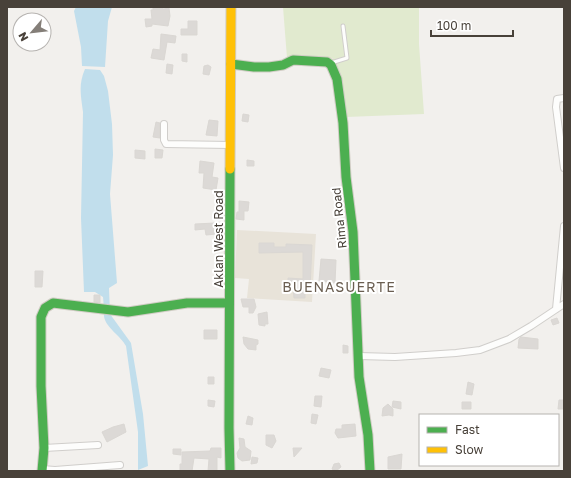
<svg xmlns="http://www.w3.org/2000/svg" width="571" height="478" font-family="'Golos Text',sans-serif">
<rect width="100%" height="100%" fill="#f2f0ed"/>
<path fill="#e8e3d9" d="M237,230l79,4 -4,68 -65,-4 2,-19 -14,-1z"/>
<path fill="#e1eacf" d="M283,7h136v37l5,70 -78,3 -6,-39 -8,-20h-45z"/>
<path fill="#c1deec" d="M76,7h36l-4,14 -3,46 -23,-1 -1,-19 -7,-36z
M85,69l15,1 4,6 4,15 4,33 1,31 -3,39 7,89 -8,5 1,26 21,29 12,71 5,52 -10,4v-38l-12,-86c-5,-10 -21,-19 -22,-30 -1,-6 0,-13 -1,-19l-8,-5h-11l-3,-74 2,-106c-2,-16 -5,-27 2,-43z"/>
<path fill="#dcd9d6" stroke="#dad7d3" d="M153,7h9l1,2 6,-1 1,8 -2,10 -16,-2v2l-6,1 -1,-8h7l-1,-9h2z
M188,21h9v14h-16v-6h7z
M161,34l15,2 -1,7 -8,-1 -3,18 -13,-2 2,-9 7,1z
M182,54h5v8l-5,-1z
M167,64l6,1 -1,9 -6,-1z
M208,65l3,2 -2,8 -6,-1 1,-8z
M243,114l6,1 -1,7 -6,-1z
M209,120l9,1 -1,15 -11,-1z
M156,122l4,1v15l-7,-1z
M155,149l8,1 -1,8h-7z
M135,150l10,1v8l-10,-1z
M247,160l7,1v5h-7z
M200,161l14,2 -2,14 6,1 -2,12 -13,-2 1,-15h-5z
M239,201l10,1 -1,9h-4v9l-8,-1 1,-7h2z
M215,223l2,11 -11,1 -1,-6 -10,1v-6z
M259,243h15v4h12v-3l26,1 -2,43h-5v10h-11l-1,-12h-5v-8l15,1v-27l-44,1z
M321,259l15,1 -1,23 -16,-2z
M35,271h8l-1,16h-7z
M94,295h6v8l-6,-1z
M241,299h13l2,8 -3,6h-4v-6h-6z
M267,312l1,12h-3v2l-6,-1 -1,-11z
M557,318l2,5 -6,2 -2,-5z
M204,330h13v9h-13z
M243,337l15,3v4l-2,1v5l-8,-1 -4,-5z
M521,337l17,2v10l-20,-1 1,-9z
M343,345l5,1v7h-5z
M321,368l10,2 -2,8 -10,-2z
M208,377h6v7h-6z
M468,382l6,2 -2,11 -6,-1z
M315,396h7l-1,11 -7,-1z
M208,400l7,1 -1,6 -6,-1z
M559,400h5v9h-6z
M393,401l8,1v7l-9,-2z
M462,402h9v7h-9z
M388,404l5,5v7l-4,-1 -7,1 1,-8z
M312,414l6,1 -2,9 -5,-1z
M248,416l5,2 -1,7 -6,-1z
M124,424l2,8 -19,10 -5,-10 11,-5z
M355,424l1,12 -18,2 -3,-5 1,-4h6v-4z
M266,435h8l2,6 -4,7 -6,-3z
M239,438l5,1 1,8 6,4 -1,9 -8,1 -4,-3 -1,-5 3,-5z
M211,448h10v10l-4,-1v14h-9l1,-12 -15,-1 -2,13h-12v-7h2v-12l28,-1z
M293,448h9l-8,9z
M173,449h8v6l-8,-1z
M402,454l-1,15h-13v-12z
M252,457l6,1 -1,5 -6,1z
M339,463l2,4 -5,4 -4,-2 2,-5z"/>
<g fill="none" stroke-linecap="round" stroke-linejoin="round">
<g stroke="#d0cecb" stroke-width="5">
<path id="lane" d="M331,63l16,-5 -4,-32"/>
</g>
<g stroke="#d0cecb" stroke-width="8">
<path id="street" d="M564,98l-7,1 -1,8 8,61
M164,124v16l2,4 64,1
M556,309l8,-83
M359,356l36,1 61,-4 24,-3 29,-11 22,-13 33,-22
M44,448l54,-3
M42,469l13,1 65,-5"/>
</g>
<g stroke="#d0ccc4" stroke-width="11">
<path id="fast" d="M231,64l23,3h15l14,-2 10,-5 34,2 4,3 6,14 6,44 3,54 7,55 6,145 9,58 2,36
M42,471l2,-23 -3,-62v-69l4,-9 8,-5 75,9 59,-9h42
M230,471l-1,-43 1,-259"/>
</g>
<g stroke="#d0ccc4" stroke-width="11">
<path id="slow" d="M230,169l1,-162"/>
</g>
<use href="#lane" stroke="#fdfdfc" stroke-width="3"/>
<use href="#street" stroke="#fdfdfc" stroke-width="6"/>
<use href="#fast" stroke="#4caf50" stroke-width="9"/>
<use href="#slow" stroke="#ffc107" stroke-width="9"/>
</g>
<g text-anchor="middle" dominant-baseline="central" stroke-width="4" stroke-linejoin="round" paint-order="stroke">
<g font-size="12" fill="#484139" stroke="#fff">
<text transform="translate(339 218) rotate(-96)">Rima Road</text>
<text transform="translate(218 239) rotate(-90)">Aklan West Road</text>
</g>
<g font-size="14" letter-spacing="1" fill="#6a5e51" stroke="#fff">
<text x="339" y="286">BUENASUERTE</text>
</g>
</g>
<rect width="571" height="478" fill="none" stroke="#484139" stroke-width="16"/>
<rect x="419" y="414" width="140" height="52" fill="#ffffff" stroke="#b6b3b0"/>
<rect x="427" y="427" width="20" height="6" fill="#4caf50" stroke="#b6b3b0"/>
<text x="455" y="434" font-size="12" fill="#484139">Fast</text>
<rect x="427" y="447" width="20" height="6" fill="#ffc107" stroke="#b6b3b0"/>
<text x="455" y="454" font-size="12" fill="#484139">Slow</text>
<g transform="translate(32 32) rotate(242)"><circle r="19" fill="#ffffff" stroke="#b6b3b0"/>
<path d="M0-3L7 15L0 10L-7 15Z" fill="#847e78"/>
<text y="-6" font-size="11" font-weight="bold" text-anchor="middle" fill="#484139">N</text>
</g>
<path d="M431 30v6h82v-6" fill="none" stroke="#484139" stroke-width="2"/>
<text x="437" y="30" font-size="12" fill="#484139" stroke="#ffffff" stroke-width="3" paint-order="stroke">100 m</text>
</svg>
